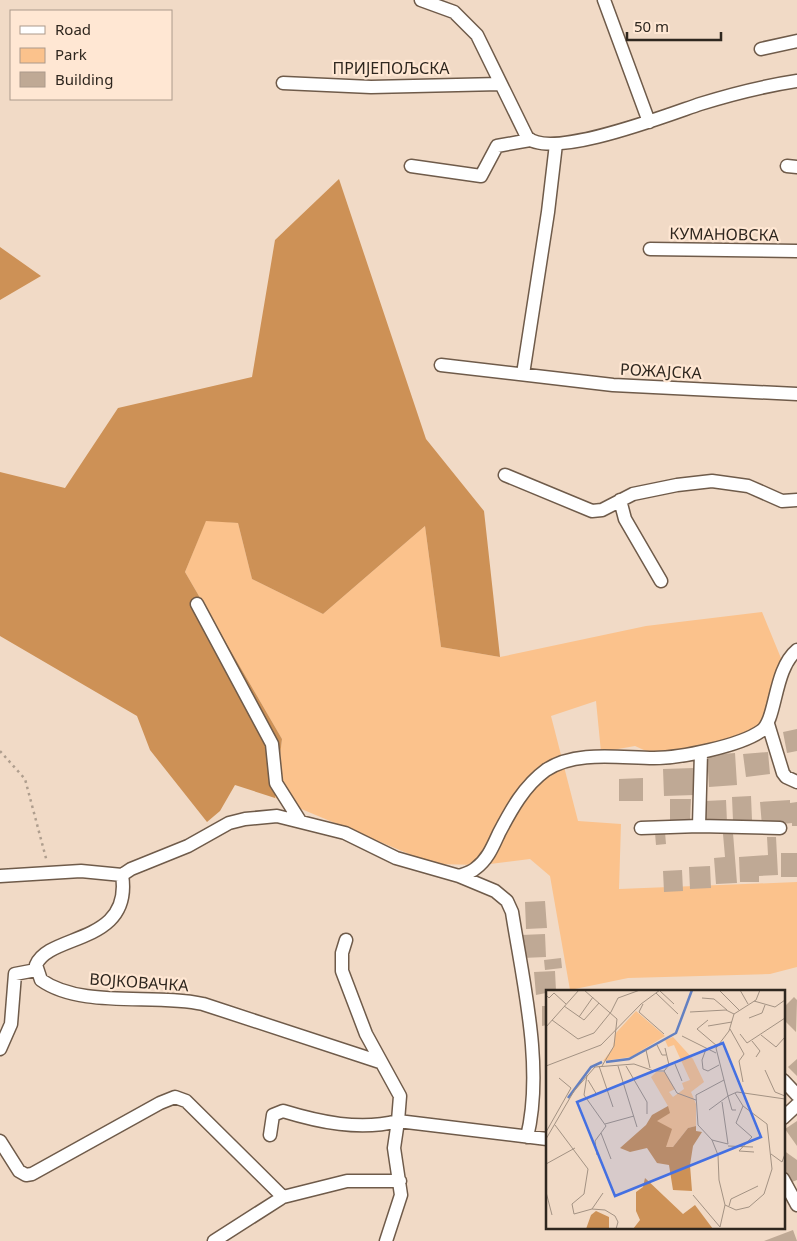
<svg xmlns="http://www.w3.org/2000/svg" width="797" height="1241" font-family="'Noto Sans',sans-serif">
<rect width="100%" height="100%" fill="#f1dac6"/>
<path fill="#fbc28c" d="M206,520l32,3 14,56 71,35 102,-88 16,121 59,10 146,-31 116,-14 21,51 -23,64 -58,22 -47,6 -20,-9 -34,6 -5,-51 -45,15 27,105 43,3 -2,65 178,-7v85l-27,7 -142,4 -58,12 -20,-114 -20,-17 -48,6 -49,-1 -158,-66 7,-59 -97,-167z"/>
<path fill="#cd9156" d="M339,179l87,260 58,72 16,146 -59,-10 -16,-121 -102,88 -71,-35 -14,-56 -32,-2 -21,51 97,167 -7,59 -40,-13 -15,26 -13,11 -57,-72 -13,-34 -137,-80v-164l65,16 53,-80 134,-31 23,-137z
M0,247l41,29 -41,24z"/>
<path fill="#bfa995" d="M797,729v22l-10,2 -4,-21z
M768,752l2,22 -24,3 -3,-23z
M735,753l2,32 -28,2 -2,-32z
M694,768l1,27 -31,1 -1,-27z
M643,778v23h-24v-22z
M751,796l1,24 -19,1 -1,-24z
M670,799h21l-1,23 -20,-1z
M726,800l1,22 -21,2 -1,-23z
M790,800v3l7,-1v24h-5v-3l-30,3 -2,-24z
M665,832l1,12 -10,1 -1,-12z
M733,833l4,50 -21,1 -2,-26 11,-1 -2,-23z
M767,837h9l2,38 -19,1v6h-19l-1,-25 29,-2z
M781,853h16v24h-16z
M710,866l1,22 -21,1 -1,-22z
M682,870l1,21 -19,1 -1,-21z
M545,901l2,27 -21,1 -1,-27z
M545,934l1,23 -24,1 -1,-23z
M561,958l1,10 -17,2 -1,-10z
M555,971l1,20 -20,4 -2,-23z
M794,997l3,3 -1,32 -13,-13v-11z
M542,1006h5v19l-5,1z
M797,1059v17l-9,-9z
M797,1121v25l-12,-17z
M783,1150l14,10v20l-5,2 -9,-6z
M793,1230l4,11h-33z"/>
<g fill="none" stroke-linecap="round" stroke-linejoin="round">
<g stroke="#6f5b4a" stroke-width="15">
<path id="minor" d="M421,0l33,12 23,23 50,102c23,24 143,-23 173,-33 32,-10 64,-18 97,-23
M604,0l45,122
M761,49l36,-8
M283,83l88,4 129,-3
M411,166l70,10 16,-30 33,-6
M787,166l10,1
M650,249l147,2
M441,365l172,20 184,9
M523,374l25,-162 8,-68
M505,475l87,36 10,-1 31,-16 44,-9 35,-4 36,5 34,15 15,-1
M620,500l5,19 36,62
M197,604l75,140 4,39 24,38
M768,724l15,49 3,4 11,5
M699,826l2,-74
M641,828l58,-2 81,2
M122,875c11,70 -73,58 -86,90l5,15c41,29 114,13 162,24l177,58
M0,876l81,-5 41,4 9,-6 57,-23 41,-23 16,-4 32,-3 68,17 51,25 63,18 36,15 12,10 5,11c11,70 32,156 15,225
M459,876c6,-2 13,-4 17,-8 12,-9 17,-22 23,-35 12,-23 25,-47 47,-63 30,-20 74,-12 108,-12 26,0 86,-12 107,-27 16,-11 12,-61 36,-81
M346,940l-4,13v18l24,63 34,62 -2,25 149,18
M0,1049l11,-25 4,-50 21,-4
M783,1080l14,15
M783,1118l14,-13
M270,1135l3,-20 10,-4c36,11 77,20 115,10l-4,27 7,47 -15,46
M0,1141l19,30 7,4 6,-1 128,-71 15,-6 11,4 97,96
M783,1179l14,26
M214,1241l69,-44 64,-16h53"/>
</g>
<path stroke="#af9e8e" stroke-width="2.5" stroke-dasharray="2.5 4" stroke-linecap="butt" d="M0,751l25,28 22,83"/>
<use href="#minor" stroke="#fff" stroke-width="12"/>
</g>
<g text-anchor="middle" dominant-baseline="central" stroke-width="4.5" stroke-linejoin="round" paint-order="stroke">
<g font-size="16" fill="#2f271f" stroke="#ffe7d3">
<text x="391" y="68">ПРИЈЕПОЉСКА</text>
<text transform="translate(724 234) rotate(1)">КУМАНОВСКА</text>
<text transform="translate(661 371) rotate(3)">РОЖАЈСКА</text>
<text transform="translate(139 982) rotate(4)">ВОЈКОВАЧКА</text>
</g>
</g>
<g transform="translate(546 990)">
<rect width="239" height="239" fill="#f1dac6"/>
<path d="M90,21l29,25 -34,21 -28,4 10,-13 2,-14zM127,47l20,22 11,23 -13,10 5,12v22l-8,2 -15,19h-7l-10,-26 12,-15 -17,-29 5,-5h9l10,17 -6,3 4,5 11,-8 -2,-6 8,-3 -16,-35 -6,2 -3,-7z" fill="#fbc28c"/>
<path d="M122,116l2,7 -13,8 15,8 -6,18h7l15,-19 8,-2v5l6,1 -9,14 -3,19 2,26 -19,-1 -4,-25 -12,-2 -10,-15 -17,4 -10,-4 26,-23 6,-10zM99,188l38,36 12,-9 18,24h-80l7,-9 -4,-9v-19l7,-5zM50,221l13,6v12h-23l5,-14z" fill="#cd9156"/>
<path fill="none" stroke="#6380c1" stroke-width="2.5" d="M60,72l23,-3 47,-26 16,-43M22,108l23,-31 11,-5"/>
<path fill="none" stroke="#a39283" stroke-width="1" d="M38,0l33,29 -3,27 -12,20M173,0l20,20M194,0l8,14M114,1l14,13M110,3l22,21M0,5l3,3 5,-5 12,11M156,8l12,1 13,11M208,11l21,6 10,-7M97,14l-4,8 25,22M18,16l20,14 15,-17M144,22l36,-2 8,4M33,27l14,-20M203,28l13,-5 3,-8M6,30l26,19 16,-6 17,-21 7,-14 22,-8M162,30l-11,9 20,17M162,36l24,-4M0,37l33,-37M184,39l14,25 -5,7 4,21M194,44l7,9 38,-25M215,45l15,12 9,-10M136,46l34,17M206,51l8,10 -4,6M111,55l5,10h4M160,59l-4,11 1,9 5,2 11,-6M100,60l4,18M129,74l7,17M0,76l55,-21 40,-41 19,-14M53,76l14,41M72,76l19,61M80,76l21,36v12M219,80l10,22 10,4M118,81l5,-6 -4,-17M41,85l-3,20 22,31 -11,15 2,14M42,90l9,15M197,116l-7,17 16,14 -13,14 15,1M163,120l19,-14 -12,-48 13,-17 5,-17 22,-14 4,-10M190,120h-4l-4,-14 9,-4 48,7M59,134l29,-8M9,135l33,44 -4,25 -12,10 2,10 18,-5 11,-16M0,142l25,-44 -12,-10M55,143l10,26M0,149l28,-48 21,-24 39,-3 20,7h10l13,22 19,7M166,150l16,4 -6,-42M182,156l25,1M225,164l11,8 3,-8M0,174l29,-16M0,202l6,23M147,205l27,32 5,-22 -6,-25 -1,-25 -6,-15 -14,-15 -2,-30 28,-15M179,215l11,5 13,-3 15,-13 8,-25 -5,-45 -24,-18 -8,-13M183,216l2,-7 27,-13M46,219l13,1 10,6 3,6 -2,7"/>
<path fill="#4470e2" fill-opacity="0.15" stroke="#4470e2" stroke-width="2.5" d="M177,53l38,94 -146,59 -38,-94z"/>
<rect width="239" height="239" fill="none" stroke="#2f271f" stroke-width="2.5"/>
</g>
<rect x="10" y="10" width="162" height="90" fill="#ffe7d3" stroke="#ac9a8b"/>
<rect x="20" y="26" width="25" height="8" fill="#ffffff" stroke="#ac9a8b"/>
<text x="55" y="35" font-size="15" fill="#2f271f">Road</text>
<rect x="20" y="48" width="25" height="15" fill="#fbc28c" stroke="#ac9a8b"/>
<text x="55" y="60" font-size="15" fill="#2f271f">Park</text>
<rect x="20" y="72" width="25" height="15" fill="#bfa995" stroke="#ac9a8b"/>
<text x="55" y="85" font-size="15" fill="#2f271f">Building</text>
<path d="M627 32v8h94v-8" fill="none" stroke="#2f271f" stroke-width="2.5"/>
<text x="634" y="32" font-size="15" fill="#2f271f" stroke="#ffe7d3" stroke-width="4" paint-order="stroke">50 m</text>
</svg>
